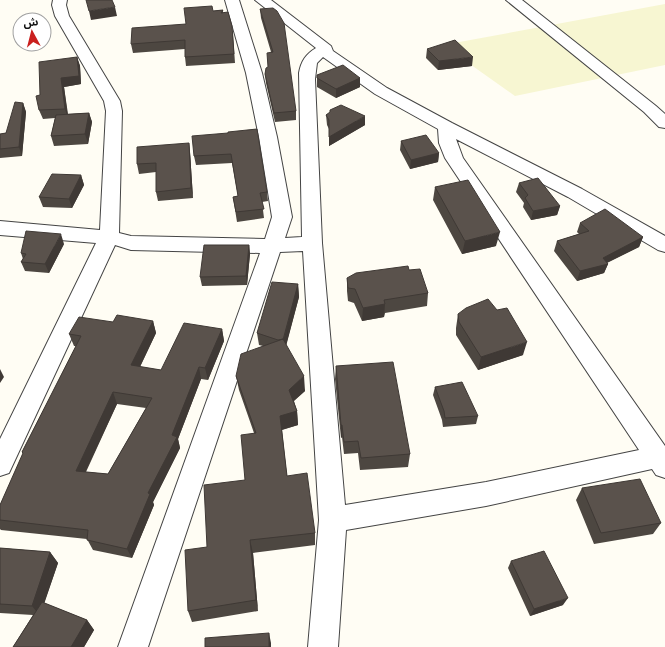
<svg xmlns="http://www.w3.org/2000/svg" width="665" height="647" font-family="Lora,'Noto Sans Arabic',serif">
<rect width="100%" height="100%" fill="#fffdf4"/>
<path fill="#f7f6d2" d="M665,4v61l-150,31 -72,-51z"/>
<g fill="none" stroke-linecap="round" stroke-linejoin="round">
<g stroke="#444" stroke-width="2">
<path id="minor" d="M53,0h14l-1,5 3,11 51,85 2,10 -3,122 12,3 134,3 7,-22 -13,-80 -13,-64 -21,-73h14l23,73 15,64 15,80 -7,21 17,-1 -3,-164c2,-12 7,-19 17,-25l-61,-48h16l60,46 2,5 54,37 65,35 130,66 83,47v16l-7,-2 -90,-53 -112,-58 7,19 202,288v32l-9,-3 -4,-6 -166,37 -140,24 -8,117h-30l11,-127 -16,-269 -23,1 -132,395h-30l142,-394 -129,-3 -16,-5 -106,228 -9,3v-37l96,-196 -96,-8v-14l100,9 6,-119 -2,-10 -49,-85 -3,-11zM323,57l52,37 63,35 1,14 6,15 194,292 -153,32 -141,23 -23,-262 -7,-164 2,-16z
M506,0h16l134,106 9,8v14l-6,-1 -15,-15z"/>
</g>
<use href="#minor" fill="#fff" fill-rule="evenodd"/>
</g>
<path fill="#4d4741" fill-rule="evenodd" d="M260,9l36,102v9l-21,2 -9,-39 -1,-9 3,-7 3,-15 -10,-34z
M223,10v2l10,23 2,28 -49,3 -1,-9v-8l-52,4 -2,-9 55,-20 27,-13z
M427,49l45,17 -34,4 -12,-12z
M77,57l3,9 1,18 -17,3 4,27 21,-1 3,9 -4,22 -34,2 -3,-10 4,-18 -12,1 -4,-9 1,-15z
M317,75l43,3v9l-24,11 -19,-11z
M23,103l3,9 -4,44 -22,2v-24l6,-1z
M330,110l35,15 -36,21v-17l-2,-4 -1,-10 4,-2z
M228,133l39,59 1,9 -6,1 2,16 -27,4 -4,-25 5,-1 -6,-33 -36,2 -2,-9z
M401,141l38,12 -1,9 -28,7 -10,-19z
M189,143l1,9 3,46 -35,3 -2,-9v-20l-17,2 -2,-10z
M81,175l3,10 -12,23 -29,-1 -4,-10z
M519,183l41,23 -3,9 -26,5 -8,-13 1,-4 -8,-11z
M435,187l61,59 -34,8 -29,-54z
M580,223l63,14 -4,10 -32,16 1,1 -4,9 -27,8 -23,-30 3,-10 22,-7 -2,-2z
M64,244l-15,29 -24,-2 -4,-9 2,-3 -2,-6z
M249,245l1,9 -3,31 -45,1 -2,-9z
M409,270l19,23 -1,13 -42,7 -1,4 -22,4 -8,-18 -6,-2 -1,-10v-13z
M298,284l1,13 -13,48 19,46 -11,10 3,10 1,14 -16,5 5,46 28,57v12l-62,8 5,58 -66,11 -4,-11 19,-64 38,-67 9,-47 -15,-43 -3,-14 27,-30 -4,-1 -2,-12z
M458,314l65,41 -45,15 -22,-35v-7z
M153,321l3,12 -16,34 21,3 61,-41 2,12 -16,39 -7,-1 -23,60 2,9 -27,54 1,3 -22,53 -39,-8 -6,-11 -86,-9 -1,-1v-24l23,-51 -1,-2 54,-106h-2l-5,-12 44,-12zM117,404l29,4 -38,66 -22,-2z
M336,366l74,88 -2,13 -48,3 -2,-17 -14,1 -2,-17 -1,1 -6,-59z
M435,387l43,29 -2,8 -33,3 -1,-7 -9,-25z
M582,488l79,35 -8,11 -59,10 -18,-44z
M0,548l50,4 8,11 -14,40 43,17 7,10 -10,17h-71l20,-32 -33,-2z
M511,561l52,44 -33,11 -22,-48z"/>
<path fill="#3f3935" d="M115,7l2,9 -26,4 -2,-9z
M77,57l3,9 1,18 -17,3 4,31 -3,-9 -4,-31z
M473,57l-1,9 -34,4 1,-9z
M360,78v9l-24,11v-9z
M23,103l3,9 -4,44 -3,-9z
M89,113l3,9 -4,22 -3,-10z
M365,116v9l-36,21v-9z
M189,143l1,9 3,46 -2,-10z
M439,153l-1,9 -28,7 1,-9z
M81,175l3,10 -12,23 -3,-9z
M560,206l-3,9 -26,5 2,-9z
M500,232l-4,14 -34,8 3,-13z
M61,234l3,10 -15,29 -4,-9z
M643,237l-4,10 -37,18 6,-1 -4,9 -27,8 3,-10 23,-13z
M249,245l1,9 -3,31 -1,-9z
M298,284l1,13 -15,57 -1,-12z
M385,304l-1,13 -22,4 1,-13z
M153,321l3,12 -21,44 -4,-12z
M222,329l2,12 -16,39 -3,-12z
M527,342l-4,13 -45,15 3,-13z
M199,367l2,12 -23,60 2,9 -27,54 1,3 -22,53 -5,-9 21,-56z
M0,369l4,8 -4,6z
M304,376l1,15 -15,13 -1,-14z
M113,392l4,12 -36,77 -5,-10z
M297,411l1,14 -17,5 -1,-14z
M341,425h1v12l-1,1z
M250,540l3,13 5,58 -2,-11z
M50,552l8,11 -18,53 -8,-10z
M568,598l-5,7 -33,11 4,-7z
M87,620l7,10 -10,17h-13z
M269,633l2,10v4h-2z"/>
<path fill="#5a524c" stroke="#3f3935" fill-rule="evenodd" d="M86,0h26l3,7 -26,4z
M212,6l1,5 10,-1 -2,3 7,-1 4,14 2,28 -49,3v-17l-54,4 1,-16 54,-4 -2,-16z
M273,8l4,3 7,12 12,88 -22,2 -9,-39 1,-6 2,-1 -1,-14 6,-1 -13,-43z
M455,40l18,17 -34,4 -12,-12z
M77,57l2,19 -18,2 4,31 -26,1 -3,-14 4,-1 -1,-33z
M343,65l17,13 -24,11 -19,-11v-3z
M15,102l8,1 -4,44 -19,2v-15l6,-1z
M341,105l24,11 -36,21v-17l-3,-5 4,-3v-2z
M89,113l-4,21 -34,2 5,-21z
M257,129l10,63 -7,1 4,16 -28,3 -3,-15 5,-1 -7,-42 -37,2 -2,-20 36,-3v-1z
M426,135l13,18 -28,7 -10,-19z
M189,143l2,45 -35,4v-29l-19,1v-17z
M52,174l29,1 -12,24 -30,-2z
M538,178l22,28 -27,5 -8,-13 3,-3 -9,-12z
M468,180l32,52 -35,9 -30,-54z
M605,209l38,28 -40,21 5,6 -28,7 -23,-30 32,-10 -9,-8z
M26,231l35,3 -16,30 -24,-2 5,-8 -5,-1z
M204,245h45l-3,31 -46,1z
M408,266l1,4 11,-1 8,24 -44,7 1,4 -22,4 -8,-19 -7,-1 -1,-10 9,-5z
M272,282l26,2 -15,56v-1l-5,1 -21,-7z
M488,299l9,11 10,-2 20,34 -46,15 -22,-35 -1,-8 8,-6z
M117,315l36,6 -22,44 30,5 23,-47 38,6 -17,39 -6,-1 -27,68 5,2 -29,56 2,1 -23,55 -40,-9 1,-10 -88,-10v-15l23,-52 -1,-1 59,-116 -12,-2 10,-17 34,5zM113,392l39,6 -44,76 -32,-3z
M283,339l21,37 -15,14 8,21 -17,5 7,60 20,-3 8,60 -65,7 6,60 -68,11 -3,-61 22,-3 -3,-62 41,-5 -4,-45 15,-2 -20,-57 5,-22z
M393,362l17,92 -49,4 -3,-17 -14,1 -2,-17h-1l-5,-59z
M462,382l16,34 -33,2 -1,-7 -9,-24z
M640,479l21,44 -60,10 -19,-45z
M0,548l50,4 -18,54 -32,-2z
M544,551l24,47 -34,11 -23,-48z
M42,602l45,18 -16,27h-58z
M269,633v14h-64v-9z"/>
<g transform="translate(32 32) rotate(353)"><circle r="19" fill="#ffffff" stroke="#a0a0a0"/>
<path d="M0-3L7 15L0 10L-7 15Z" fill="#ca201f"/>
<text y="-6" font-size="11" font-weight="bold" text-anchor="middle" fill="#111111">ش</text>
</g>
</svg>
